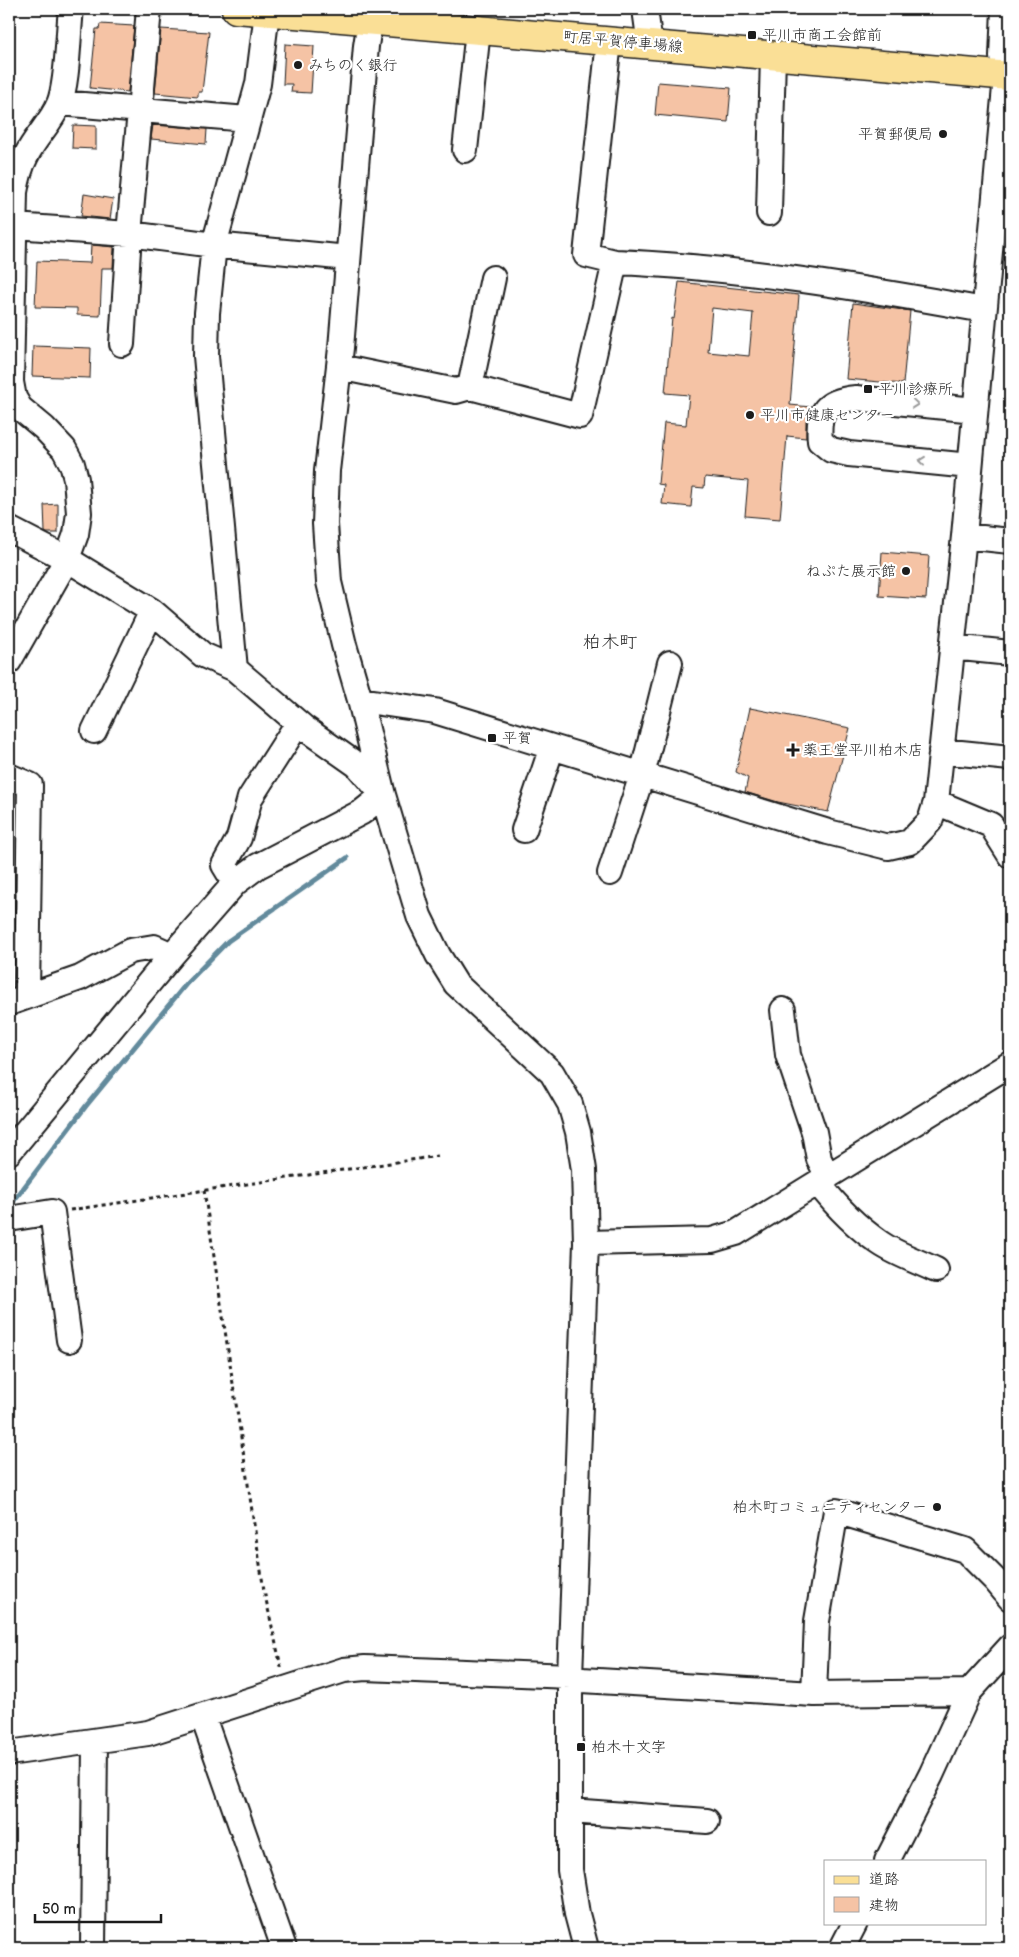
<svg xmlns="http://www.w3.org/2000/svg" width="1019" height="1957" font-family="'Balsamiq Sans','Klee One',sans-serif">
<rect width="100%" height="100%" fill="#fff"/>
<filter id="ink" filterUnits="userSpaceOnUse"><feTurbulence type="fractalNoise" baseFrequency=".02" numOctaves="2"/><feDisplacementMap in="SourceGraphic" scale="10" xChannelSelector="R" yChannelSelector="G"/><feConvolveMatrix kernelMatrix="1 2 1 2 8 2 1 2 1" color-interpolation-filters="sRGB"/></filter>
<g filter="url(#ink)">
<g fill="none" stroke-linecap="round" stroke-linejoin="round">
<path stroke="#628a9c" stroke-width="5" d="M9,1207l77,-101 101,-123 41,-42 119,-83"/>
</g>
<path fill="#f5c3a5" stroke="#1c1c1c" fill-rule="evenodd" d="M100,24l34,2 -6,66 -38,-4 6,-59h3z
M161,29l48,3 -7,60h-4v5l-43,-4z
M285,44l29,2 -3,47 -20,-1 1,-8h-9z
M658,82l73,6 -3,34 -73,-7z
M73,125l23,1v23l-24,-1z
M153,125l54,4 -1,15 -55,-5z
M84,194l29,5 -3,20 -29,-3z
M91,245l23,2 -1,21h-11l-2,48 -23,-1v-7l-42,-1 2,-46 53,2z
M679,282l120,13 -9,110 21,2 -5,14v17l-19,-2 -7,83 -35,-3 3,-35 -43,-4 -1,11 -11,-1 -2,20 -29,-3 2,-19 -6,-1 6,-61 22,2 3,-30 -24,-2 7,-75 2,1zM712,308l41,5 -4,43 -41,-4z
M853,303l57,8 -7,73 -57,-5z
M33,346l58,2 -1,30 -58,-2z
M58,504v29h-11l-2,-1 -1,-27z
M882,552l47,4 -3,43 -47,-3z
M750,708l100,20 -22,84 -50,-10 -33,-10 3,-14 -12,-6z"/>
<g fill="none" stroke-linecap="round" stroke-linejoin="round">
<g stroke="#1c1c1c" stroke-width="28">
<path id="minor" d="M645,9l5,36
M370,20l-4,26 -25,302 -14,123 -2,53 4,58 15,63 16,55 23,95 36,121 19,39 18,29 96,89 18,31 8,28 6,38 2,73 -16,433v194l7,44 9,34
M609,41l-23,214 29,7
M60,103l187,16
M465,150l13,-120
M769,213l4,-158
M14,226l115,8 85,11 134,13
M122,344l7,-110 20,-225
M339,367l117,24 14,-4 110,29 35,-154c124,5 247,26 369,48
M470,387l23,-109
M970,466l-121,-12 -18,-4 -11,-9c-3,-30 6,-40 36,-43l119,12
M9,529l58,30 85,52 51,44 32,14 68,58 54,38 26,30 -21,17 -75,39 -29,15 -23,17 -63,72 -163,197
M964,536l46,5
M952,647l58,6
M9,661l58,-102 9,-25 3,-21 -3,-34 -4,-15 -8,-15 -20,-21 -24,-20 -6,-10 -3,-16 4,-190c2,-12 5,-25 11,-36 9,-19 25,-33 33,-52 9,-21 9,-70 12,-95
M235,669l-29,-313 1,-43 7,-68 44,-161 9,-72
M360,700l75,11 393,121 60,15 22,-5 20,-21 6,-19 28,-266 42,-460 -4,-20 2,-47
M94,731l58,-120
M941,751l69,7
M9,776l21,9 -3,210
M936,802l55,23 19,30
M524,830l28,-83
M610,873l32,-98 28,-112
M235,883l-11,-18 15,-27 11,-40 48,-75
M9,1003l71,-25 50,-27 24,-4 18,8
M783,1010l5,45 26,77 5,27 9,18
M818,1183c18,23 37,43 62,60 16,11 37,18 56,27
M9,1219l43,-7 17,128
M586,1243l126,-3 24,-7 274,-169
M814,1694l3,-73 19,-110 129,39 31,31 14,17
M203,1717l81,231
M9,1753l139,-20 196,-63 21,-2 205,8 12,4 232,14 155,-2
M570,1811l137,10
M887,1861l44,-86 38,-83 41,-45
M93,1948l2,-206
M842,1948l13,-25"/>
</g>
<g stroke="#1c1c1c" stroke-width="31">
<path id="major" d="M236,9l774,67"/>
</g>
<path stroke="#1c1c1c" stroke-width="3" stroke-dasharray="4 4" stroke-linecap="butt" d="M204,1190l60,401 18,80
M70,1210l368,-54"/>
<use href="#minor" stroke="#fff" stroke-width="24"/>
<use href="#major" stroke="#fadf96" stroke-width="28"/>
</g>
<defs><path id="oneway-chevron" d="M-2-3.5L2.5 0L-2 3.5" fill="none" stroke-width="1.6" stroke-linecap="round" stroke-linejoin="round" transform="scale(1.25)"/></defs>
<g stroke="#999">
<use href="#oneway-chevron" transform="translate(915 404) rotate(6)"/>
<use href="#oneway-chevron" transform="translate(922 461) rotate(-174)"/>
</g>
</g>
<g fill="#1c1c1c" stroke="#fff" stroke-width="2">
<rect x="747" y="30" width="10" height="10" rx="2.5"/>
<circle cx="298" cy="65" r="5"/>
<circle cx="943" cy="134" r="5"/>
<rect x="863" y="384" width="10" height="10" rx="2.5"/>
<circle cx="750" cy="415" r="5"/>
<circle cx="906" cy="571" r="5"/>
<rect x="487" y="733" width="10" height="10" rx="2.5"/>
<path d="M790.5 742.5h5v5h5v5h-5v5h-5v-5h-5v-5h5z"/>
<circle cx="937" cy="1507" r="5"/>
<rect x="576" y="1742" width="10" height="10" rx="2.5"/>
</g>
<g text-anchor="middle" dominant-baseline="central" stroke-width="4.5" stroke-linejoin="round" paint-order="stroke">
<g font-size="15" fill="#1c1c1c" stroke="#fff" text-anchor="start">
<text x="762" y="35">平川市商工会館前</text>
<text x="308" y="65">みちのく銀行</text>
<text x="933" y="134" text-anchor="end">平賀郵便局</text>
<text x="878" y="389">平川診療所</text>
<text x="760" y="415">平川市健康センター</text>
<text x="896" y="571" text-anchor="end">ねぷた展示館</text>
<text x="502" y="738">平賀</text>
<text x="803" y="750">薬王堂平川柏木店</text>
<text x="927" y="1507" text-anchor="end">柏木町コミュニティセンター</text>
<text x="591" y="1747">柏木十文字</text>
</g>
<g font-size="15" fill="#1c1c1c" stroke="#fff">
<text transform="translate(623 42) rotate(5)">町居平賀停車場線</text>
</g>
<g font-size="18" fill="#1c1c1c" stroke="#fff">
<text x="610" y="642">柏木町</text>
</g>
</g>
<rect width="1019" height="1957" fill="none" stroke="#fff" stroke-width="30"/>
<rect x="15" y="15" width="989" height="1927" fill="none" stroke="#1c1c1c" stroke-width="2" filter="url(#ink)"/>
<rect x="824" y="1860" width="162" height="65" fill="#ffffff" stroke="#a4a4a4"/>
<rect x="834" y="1876" width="25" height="8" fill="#fadf96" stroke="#a4a4a4"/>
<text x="869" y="1884" font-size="15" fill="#1c1c1c">道路</text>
<rect x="834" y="1897" width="25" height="15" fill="#f5c3a5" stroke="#a4a4a4"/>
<text x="869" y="1910" font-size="15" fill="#1c1c1c">建物</text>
<path d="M35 1914v8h126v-8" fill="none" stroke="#1c1c1c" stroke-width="2.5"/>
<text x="42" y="1914" font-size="15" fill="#1c1c1c" stroke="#ffffff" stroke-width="4" paint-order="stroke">50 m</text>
</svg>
